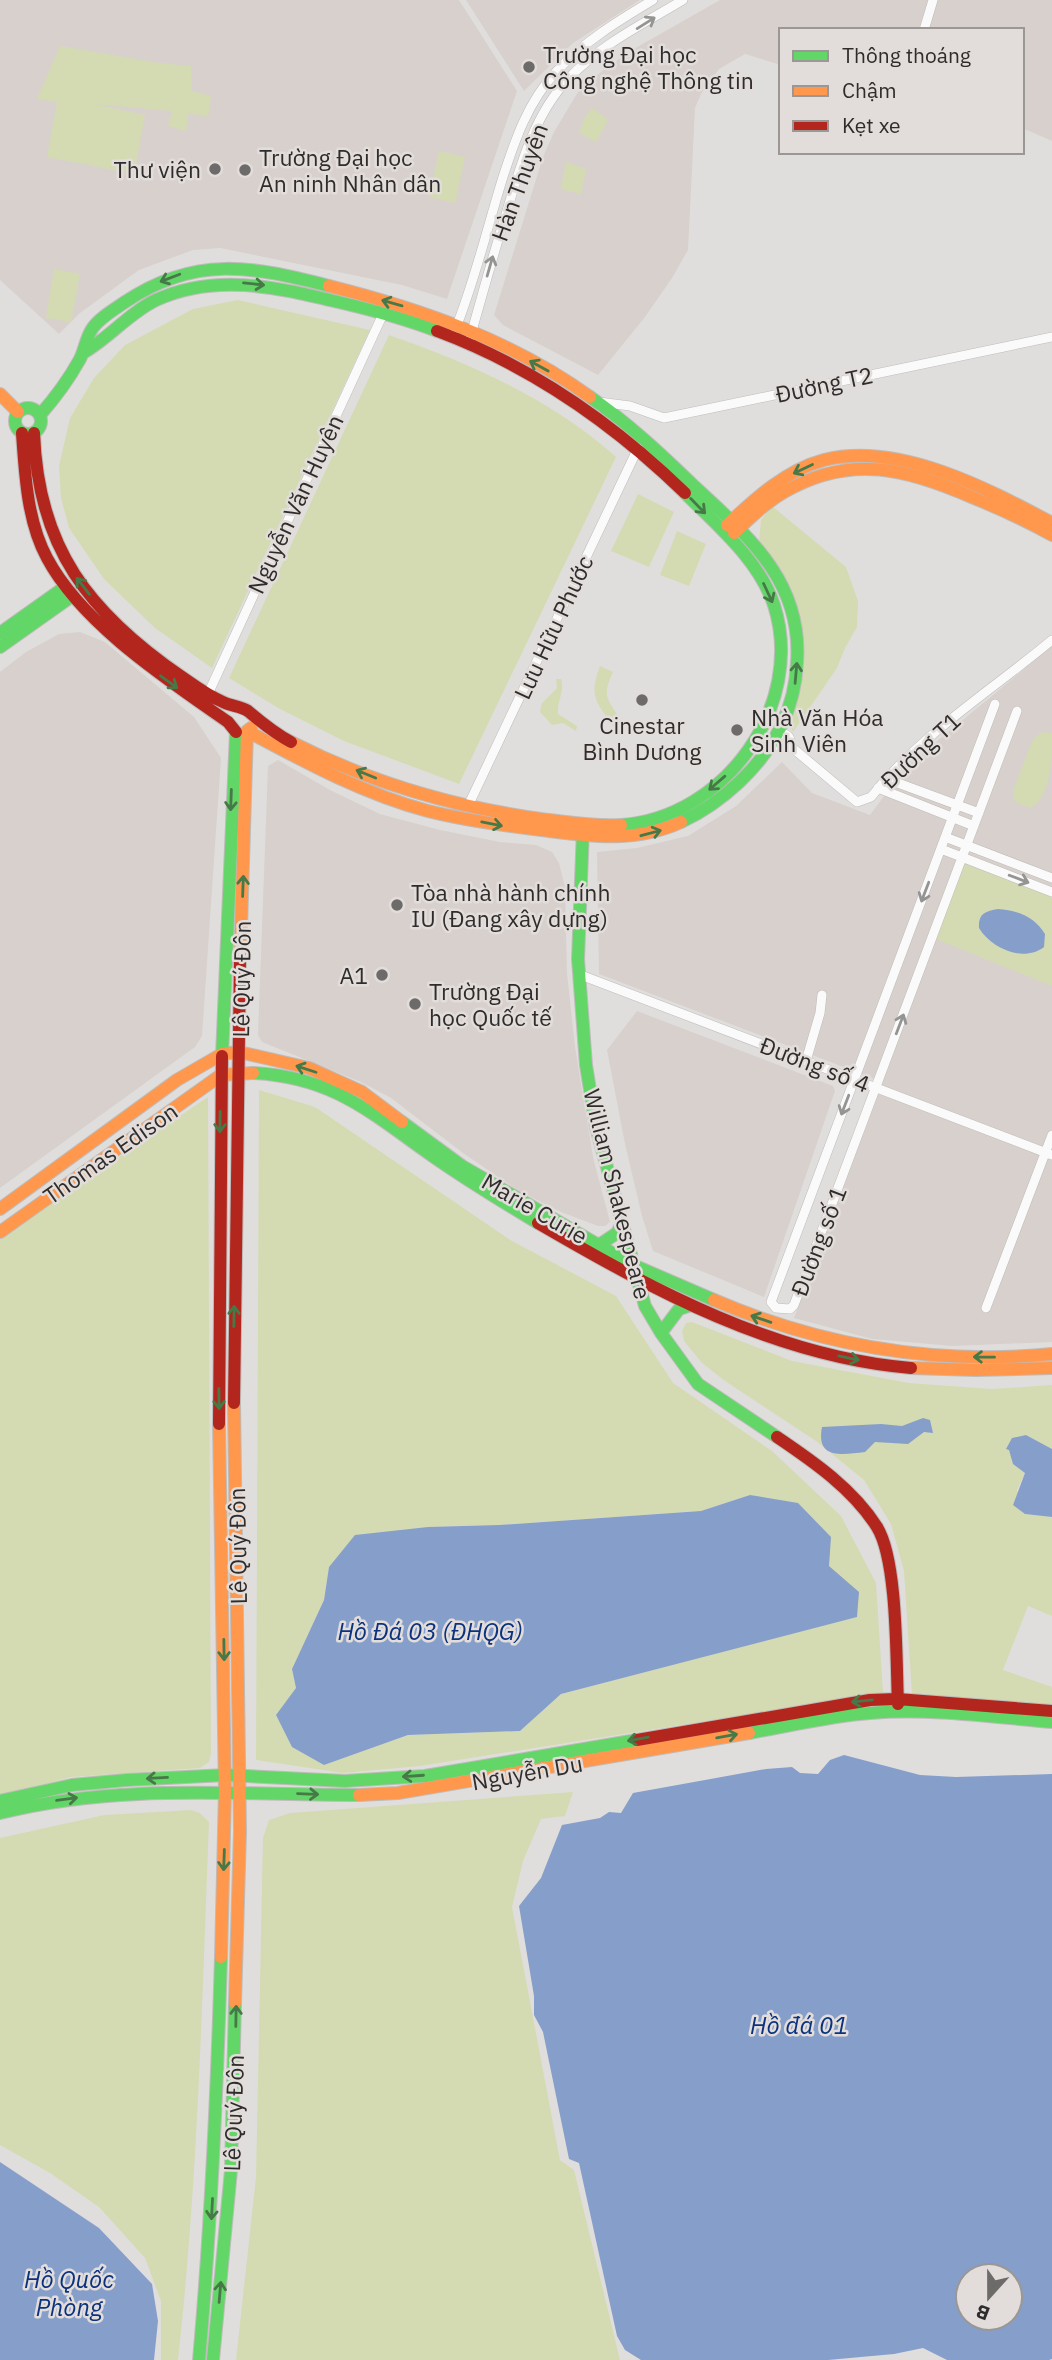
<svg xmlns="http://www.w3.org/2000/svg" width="1052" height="2360" font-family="'IBM Plex Sans',sans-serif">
<rect width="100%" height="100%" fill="#e0dedc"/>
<path fill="#d8d0cc" d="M0,0h459l58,91 -70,208 -45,-14 -182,-37 -27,2 -54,20 -59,43 -21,21 -59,-54z
M466,0h174l-67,43 -49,48z
M720,0h332v141l-30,-13v-98h-241v35l-36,-11 -26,15 -18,25 -6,14 -7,142 -16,28 -27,39 -47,58 -95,-50 -9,-10 49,-158 11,-25 24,-40 24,-21 30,-21z
M80,632l25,10 89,75 27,41 -19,278 -7,11 -195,141v-516l26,-20 33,-18z
M1052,646v696l-99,4 -81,-7 -78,-21 89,-236 -284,-108 -2,-122 40,-4 51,-12 48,-30 46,-44 30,31 58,22 35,-47z
M278,760l52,30 50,24 60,16 60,12 36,3 16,7 7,11 6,24 2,86 8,74 18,110 17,65 -5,4h-7l-37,-14 -42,-21 -56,-38 -72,-55 -30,-16 -99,-40 -4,-7 10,-269z
M637,1011l196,75 2,5 -71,206 -111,-46 -11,-35 -17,-72 -18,-94z"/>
<path fill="#d4dbb3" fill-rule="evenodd" d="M60,46l99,17 32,3 1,25 19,5 -3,21 -20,-4 -2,18 -18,-5 4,-15 -79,-7 52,11 -11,59 -87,-17 10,-55 -20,-3z
M592,108l16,12 -12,22 -17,-9 6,-16z
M439,151l26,6 -10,46 -26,-6z
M566,162l20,7 -5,25 -20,-5z
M54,269l26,5 -9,48 -25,-4z
M238,300l132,30 -158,338 -57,-40 -51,-49 -35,-51 -8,-30 -2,-32 11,-48 24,-40 31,-33 68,-36z
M389,335c81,28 164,65 227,122l-157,327 -115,-43 -64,-32 -51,-31z
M638,494l36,18 -25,55 -38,-16z
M772,506l74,61 12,34 -1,26 -12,21 -8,20 -44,64 -7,-12 9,-85 -10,-41 -26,-52 2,-22z
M677,531l29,13 -17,42 -29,-11z
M600,666l13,6c-12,26 -5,27 9,50l-8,6c-17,-26 -26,-30 -14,-62z
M556,679h5c4,12 -4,22 -3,35l19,12 -1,5 -13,-8 -11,2 -12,-13 2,-9 15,-15z
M1046,732l6,2c0,21 0,63 -22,74l-15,-6 -2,-11 19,-50 8,-8z
M962,863l90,34v89l-121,-49z
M259,1090l56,17 197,134 104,55 57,87 99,68 69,65 35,67 7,110 -463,73 -77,7 -87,-13zM750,1495l106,122 -295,77 -41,37 -112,4 -84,30 -48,-49 20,-28 -4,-19 32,-69 5,-33 99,-40 71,-2 202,-14z
M208,1097l3,657 -2,8 -9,6 -129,9 -71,19v-558z
M692,1322l100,39 117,22 83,6 60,-4v64l-26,-14 -17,15 16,23 -8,17 8,24 27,3v99l-24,-10 -25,64 49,17v18l-140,-10 -8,-124 -13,-47 -27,-44 -48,-39 -91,-60 -23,-18 -18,-22 -2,-10 4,-8z
M573,1792l-8,24 -24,3 -18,42 -11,46 48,253 14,10 46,190h-384l20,-183 7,-339 6,-18 21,-7z
M191,1810l9,3 9,9c-7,179 -11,359 -31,538h-17v-59l-16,-43 -46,-51 -49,-34 -50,-28v-307l104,-23z"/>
<path fill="#869eca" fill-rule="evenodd" d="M998,909c19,1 37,8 47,25l-1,13c-21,16 -53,1 -65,-19 -1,-14 6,-17 19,-19z
M923,1418l7,2 3,13 -9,-1 -16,12 -33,-2 -10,10c-25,3 -49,7 -43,-25l59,-3 21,2z
M1026,1435l26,14v68l-27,-3 -12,-9 12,-32 -12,-9 -4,-14 -3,-1 6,-11z
M750,1495l48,8 33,34 -2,29 30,26 -2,25 -296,77 -41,37 -112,4 -84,30 -32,-18 -16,-32 20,-27 -4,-19 32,-69 5,-33 26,-32 73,-8 71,-2 202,-14z
M844,1755l76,20 36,2 96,-3v585l-3,1h-102l-24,-12 -29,6 -66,6h-187l-16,-10 -8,-14 -38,-173 -10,-4 -26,-127 -9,-17v-19l-15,-90 22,-28 21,-53 38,-7 9,-6 12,1 12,-20 133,-24 26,-2 8,6 18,1 12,-14zM968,2276h42v42h-42z
M0,2162l99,66 53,56 6,37 -4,39h-154z"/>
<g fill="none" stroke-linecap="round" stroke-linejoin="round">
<g stroke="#bebcba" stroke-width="10">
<path id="street" d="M924,30l9,-30
M455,330c20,-49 32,-102 48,-153 12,-37 25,-75 52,-104 28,-31 63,-52 98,-73
M470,338c12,-42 23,-83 36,-124 14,-47 28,-99 62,-135 32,-34 75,-55 115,-79
M599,402l31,4 34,12 388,-81
M208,694l175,-380
M995,704l-224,598 5,6 14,1 4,-4 223,-594
M776 741a7 7 0 1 1 14 0a7 7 0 1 1-14 0Z
M789,745l68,57 14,-5c50,-63 120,-106 181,-157
M887,779l92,34
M878,788l96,38
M468,806l170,-358
M945,837l107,41
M941,849l111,43
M578,974l474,181
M806,1061l14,-48 2,-18
M986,1308l66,-173"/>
</g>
<g stroke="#bebcba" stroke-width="14">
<path id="fast" d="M83,353c26,-15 46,-40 73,-53 59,-27 119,-13 178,1 35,8 69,17 103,30
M590,397c38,26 72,58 105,90 54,50 108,95 102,176 -1,21 -6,42 -15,61 -19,42 -60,79 -101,98
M15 421a13 13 0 1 1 26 0a13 13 0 1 1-26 0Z
M40,415c15,-17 29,-36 40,-56 5,-10 6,-21 12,-30 7,-11 23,-20 33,-27 70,-47 127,-36 204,-16
M0,633l65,-46
M0,647l72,-51
M621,825c104,-7 185,-120 153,-220 -15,-45 -57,-80 -89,-112
M583,829l-5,130 8,106 10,62 49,179 16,27 37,51 79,53
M222,1056l14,-324
M253,1073c81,4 118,40 181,84 33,23 69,45 104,66
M402,1122l60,44 171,99 81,35
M599,1245l18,-12 5,-9
M661,1333l18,-24 12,-4
M749,1733c40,-7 81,-17 121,-20 61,-5 122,4 182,9
M0,1801l72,-16 55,-5 99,-5 119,6 80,-5 212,-36
M0,1813c119,-30 238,-18 359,-18
M199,2360c12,-134 18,-268 22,-403
M213,2360l18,-190 4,-167"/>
</g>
<g stroke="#bebcba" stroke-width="14">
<path id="slow" d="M329,286c92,23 184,55 261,111
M0,394l18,18
M727,525c28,-26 59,-55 97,-65 74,-19 164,29 228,63
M734,533c16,-15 31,-30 50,-41 67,-39 124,-23 190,6 27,11 53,23 78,37
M247,731c58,31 117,63 181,80 40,10 81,15 121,20 45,6 89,11 132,-9
M291,742c78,40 163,65 250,77 27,3 54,8 80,6
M240,961l7,-230 4,-3
M0,1209l177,-129 45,-26 17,-2 70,16 53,24 40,30
M0,1232l221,-157 32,-2
M714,1300c107,46 222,65 338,54
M911,1368l65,2 76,-2
M234,1403l6,428 -5,172
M219,1424l6,367 -4,166
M359,1795l39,-2 351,-60"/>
</g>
<g stroke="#bebcba" stroke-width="14">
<path id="jam" d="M437,331c94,35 176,92 248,162
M22,433c3,41 5,88 25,125 35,66 121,122 181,164l8,10
M34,433c4,115 55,180 148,244 13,9 26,19 41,25 7,4 18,4 25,9 14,12 26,22 43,31
M538,1223c115,67 238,134 373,145
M234,1403l6,-442
M219,1424l3,-368
M777,1437c37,25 76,52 100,90 21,34 19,135 21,177
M637,1740l233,-40 27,-1 155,12"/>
</g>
<use href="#street" stroke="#fafafa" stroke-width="9"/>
<use href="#fast" stroke="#63d668" stroke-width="12"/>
<use href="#slow" stroke="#ff974d" stroke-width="12"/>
<use href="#jam" stroke="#b3261e" stroke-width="12"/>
</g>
<defs><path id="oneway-shaft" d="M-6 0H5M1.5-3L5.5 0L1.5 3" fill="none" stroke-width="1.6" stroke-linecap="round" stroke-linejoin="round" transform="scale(1.75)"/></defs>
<g stroke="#949493">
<use href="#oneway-shaft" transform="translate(646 23) rotate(-32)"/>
<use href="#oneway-shaft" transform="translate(490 266) rotate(-74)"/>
<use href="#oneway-shaft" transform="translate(1019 879) rotate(21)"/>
<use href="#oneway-shaft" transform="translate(925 892) rotate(111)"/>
<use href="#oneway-shaft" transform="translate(900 1024) rotate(-69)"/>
<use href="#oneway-shaft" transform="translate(845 1105) rotate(111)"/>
</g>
<g stroke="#467947">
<use href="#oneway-shaft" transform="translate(170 278) rotate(159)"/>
<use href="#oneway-shaft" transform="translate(254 284) rotate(6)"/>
<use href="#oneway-shaft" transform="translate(392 303) rotate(-164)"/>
<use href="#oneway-shaft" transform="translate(539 366) rotate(-151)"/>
<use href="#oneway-shaft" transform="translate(803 469) rotate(155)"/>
<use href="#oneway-shaft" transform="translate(698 506) rotate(46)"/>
<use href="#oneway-shaft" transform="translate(83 586) rotate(-128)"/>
<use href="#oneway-shaft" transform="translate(768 593) rotate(65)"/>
<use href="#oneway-shaft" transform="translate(796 673) rotate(-85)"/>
<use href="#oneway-shaft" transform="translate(169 682) rotate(36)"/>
<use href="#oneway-shaft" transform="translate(366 774) rotate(-158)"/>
<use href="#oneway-shaft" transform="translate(717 783) rotate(139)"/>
<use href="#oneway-shaft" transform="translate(231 800) rotate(92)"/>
<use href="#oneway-shaft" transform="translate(492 824) rotate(11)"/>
<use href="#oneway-shaft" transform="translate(651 833) rotate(-15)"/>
<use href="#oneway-shaft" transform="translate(243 886) rotate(-88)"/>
<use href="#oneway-shaft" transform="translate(306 1069) rotate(-162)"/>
<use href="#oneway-shaft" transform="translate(220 1122) rotate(91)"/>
<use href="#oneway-shaft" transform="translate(234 1316) rotate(-89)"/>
<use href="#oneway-shaft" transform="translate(761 1319) rotate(-161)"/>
<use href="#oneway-shaft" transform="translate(984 1357) rotate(-179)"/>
<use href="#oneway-shaft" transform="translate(849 1358) rotate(12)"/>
<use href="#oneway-shaft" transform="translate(219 1399) rotate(89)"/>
<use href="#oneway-shaft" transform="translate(224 1650) rotate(89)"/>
<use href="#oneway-shaft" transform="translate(862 1701) rotate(174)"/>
<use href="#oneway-shaft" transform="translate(727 1736) rotate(-10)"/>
<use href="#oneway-shaft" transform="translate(638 1739) rotate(170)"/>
<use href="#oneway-shaft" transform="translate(413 1776) rotate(176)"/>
<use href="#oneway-shaft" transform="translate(157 1778) rotate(177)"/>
<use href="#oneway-shaft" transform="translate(308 1794) rotate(2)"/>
<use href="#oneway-shaft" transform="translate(67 1799) rotate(-8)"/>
<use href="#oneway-shaft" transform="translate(224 1860) rotate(92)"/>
<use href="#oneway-shaft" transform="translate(236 2016) rotate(-89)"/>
<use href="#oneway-shaft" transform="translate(212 2209) rotate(93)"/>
<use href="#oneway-shaft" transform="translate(220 2292) rotate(-85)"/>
</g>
<g fill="#6d6b6a" stroke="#e2ddda" stroke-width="2.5">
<circle cx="529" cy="67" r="7"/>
<circle cx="215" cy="169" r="7"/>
<circle cx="245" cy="170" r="7"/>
<circle cx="642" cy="700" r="7"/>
<circle cx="737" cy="730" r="7"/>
<circle cx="397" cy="905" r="7"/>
<circle cx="382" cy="975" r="7"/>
<circle cx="415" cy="1004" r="7"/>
</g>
<g text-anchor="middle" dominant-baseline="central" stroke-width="5" stroke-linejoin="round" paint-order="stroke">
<g font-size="23" fill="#2f2d2c" stroke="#e2ddda" text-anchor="start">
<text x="543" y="54">Trường Đại học<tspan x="543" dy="26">Công nghệ Thông tin</tspan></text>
<text x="259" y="157">Trường Đại học<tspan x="259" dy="26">An ninh Nhân dân</tspan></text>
<text x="201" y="169" text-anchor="end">Thư viện</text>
<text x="751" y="717">Nhà Văn Hóa<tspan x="751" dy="26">Sinh Viên</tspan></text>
<text x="642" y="725" text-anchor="middle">Cinestar<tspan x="642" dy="26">Bình Dương</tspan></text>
<text x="411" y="892">Tòa nhà hành chính<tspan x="411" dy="26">IU (Đang xây dựng)</tspan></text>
<text x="368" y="975" text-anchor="end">A1</text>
<text x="429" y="991">Trường Đại<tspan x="429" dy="26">học Quốc tế</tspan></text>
</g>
<g font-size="23" fill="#2f2d2c" stroke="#e2ddda">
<text transform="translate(519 182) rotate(-70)">Hàn Thuyên</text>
<text transform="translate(824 384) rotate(-12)">Đường T2</text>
<text transform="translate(295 504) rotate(-65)">Nguyễn Văn Huyên</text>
<text transform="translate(553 627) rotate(-65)">Lưu Hữu Phước</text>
<text transform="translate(920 750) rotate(-43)">Đường T1</text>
<text transform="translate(241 979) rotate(-89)">Lê Quý Đôn</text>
<text transform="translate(815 1064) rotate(21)">Đường số 4</text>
<text transform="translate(110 1153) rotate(-35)">Thomas Edison</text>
<text transform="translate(618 1194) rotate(76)">William Shakespeare</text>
<text transform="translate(535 1208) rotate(30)">Marie Curie</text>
<text transform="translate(818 1241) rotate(-69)">Đường số 1</text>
<text transform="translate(237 1546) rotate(-91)">Lê Quý Đôn</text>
<text transform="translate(527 1772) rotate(-10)">Nguyễn Du</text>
<text transform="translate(233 2113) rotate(-88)">Lê Quý Đôn</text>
</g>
<g font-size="24" font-style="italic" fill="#0b327f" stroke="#e2ddda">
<text x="430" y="1631">Hồ Đá 03 (ĐHQG)</text>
<text x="799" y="2025">Hồ đá 01</text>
<text x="69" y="2279">Hồ Quốc<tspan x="69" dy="28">Phòng</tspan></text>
</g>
</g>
<rect x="779" y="28" width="245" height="126" fill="#e2ddda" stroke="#9a9794" stroke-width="2"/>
<rect x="793" y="51" width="35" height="10" fill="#63d668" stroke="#9a9794" stroke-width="2"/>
<text x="842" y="63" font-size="21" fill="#2f2d2c">Thông thoáng</text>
<rect x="793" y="86" width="35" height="10" fill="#ff974d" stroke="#9a9794" stroke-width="2"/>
<text x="842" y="98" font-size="21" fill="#2f2d2c">Chậm</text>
<rect x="793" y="121" width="35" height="10" fill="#b3261e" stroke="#9a9794" stroke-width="2"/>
<text x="842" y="133" font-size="21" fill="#2f2d2c">Kẹt xe</text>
<g transform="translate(989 2297) rotate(201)"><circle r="33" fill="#e2ddda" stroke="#9a9794" stroke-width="2"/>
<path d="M0-5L12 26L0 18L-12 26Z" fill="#6d6b6a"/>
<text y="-10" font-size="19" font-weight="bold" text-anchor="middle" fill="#2f2d2c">B</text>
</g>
</svg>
